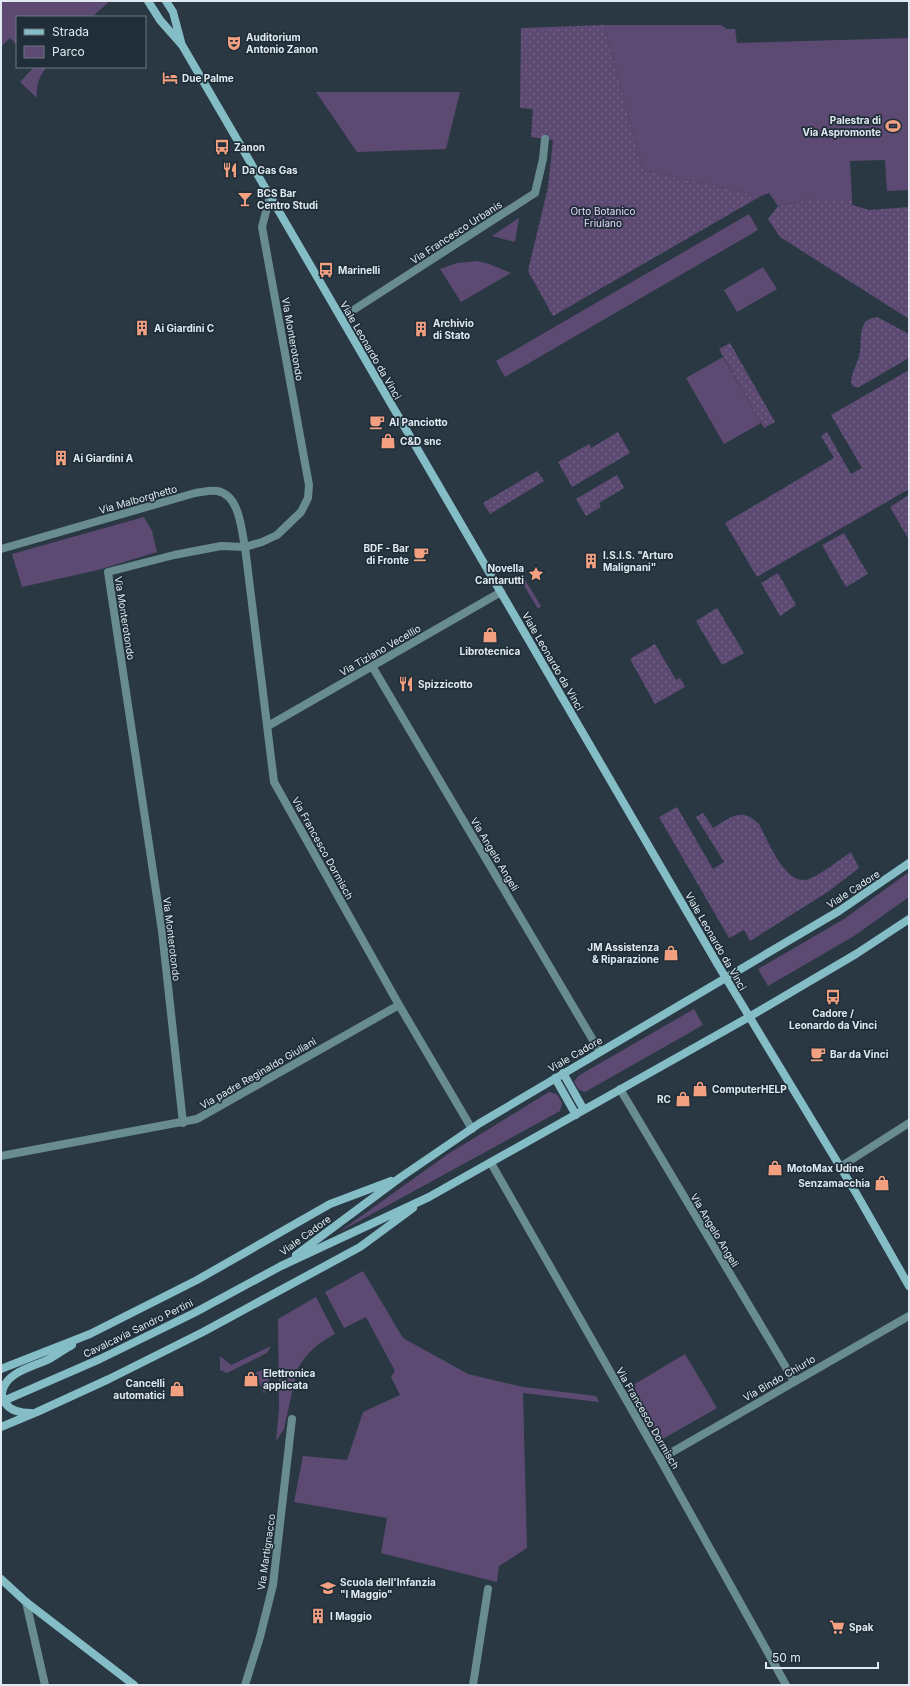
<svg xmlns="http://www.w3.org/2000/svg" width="910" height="1686" font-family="Inter,sans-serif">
<defs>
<pattern id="garden-dots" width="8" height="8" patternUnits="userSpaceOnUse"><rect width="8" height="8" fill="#5d4a73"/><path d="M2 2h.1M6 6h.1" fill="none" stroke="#746487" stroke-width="1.8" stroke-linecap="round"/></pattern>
</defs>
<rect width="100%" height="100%" fill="#293843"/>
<path fill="#5d4a73" d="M2,1h108l-18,16h-75v28l-7,-7 -9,9z
M604,25h117l6,4h8l2,14 172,-5v152l-22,1 -2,-31 -35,1 2,38h-41l-33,7 -9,-13 -8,3 -118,-26z
M34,67h13c-8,9 -11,19 -10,31l-17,-16z
M316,92h144l-14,57 -89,3z
M749,214l9,16 -253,147 -9,-16z
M519,218l-4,24 -23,-6z
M477,261l12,3 22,9 -50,29 -21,-33 17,-6z
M763,267l14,22 -40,23 -13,-22z
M723,357l38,66 -37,21 -38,-66z
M144,517l8,14 5,21 -59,18 -76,17 -10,-33z
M522,575l19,31 -3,3 -19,-32z
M909,872v25l-55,39 -86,50 -10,-17 86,-50z
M694,1009l9,16 -118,67 -6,-2 -5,-8 4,-6z
M549,1092l8,2 5,9 -2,8 -221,121 109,-78z
M363,1271l40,67 65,36 55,13 73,9 3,6 -76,-9 4,155 -28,18 -2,16 -116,-29 6,-35 -93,-16 9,-46 44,4 16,-48 37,-17 -9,-18 4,-6 -29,-54 -22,11 -19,-36z
M316,1297l19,37c-17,9 -29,19 -38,36l-13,59 -8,12 3,-32 -1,-90z
M271,1346l-4,7 -40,20 -7,-3v-14l11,9z
M685,1354l32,54 -56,32 -31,-53z
M270,1367l-1,16 -5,11 -9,-21z"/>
<path fill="url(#garden-dots)" d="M604,25l39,145 118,26 -208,120 -25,-45 20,-84 5,-47 -22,-3 2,-28 -13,-1 1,-80z
M811,199h41v6l17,5 40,-3v112l-129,-82 -12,-18 10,-13z
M877,317l32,17v24l-50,29h-5l-3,-4c0,-10 6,-18 8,-27 3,-10 0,-23 5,-32 3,-5 8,-6 13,-7z
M730,343l45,79 -11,6 -45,-79z
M909,370v119l-152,88 -32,-54 109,-65 -13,-22 6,-4 24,42 11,-6 -31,-53z
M618,432l12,21 -58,34 -14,-25 31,-18 2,4z
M537,471l7,10 -54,33 -7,-11z
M617,475l7,13 -25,15 2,4 -15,9 -10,-17z
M909,495v45l-19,-33z
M844,533l24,41 -22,13 -24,-42z
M778,573l18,32 -16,11 -19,-33z
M717,608l27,45 -22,12 -26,-44z
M655,644l21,36 4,-2 5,9 -30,17 -25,-45z
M677,807l36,62 11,-7 -28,-45 7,-4 10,15c17,-10 28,-22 46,-4 8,15 27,64 50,55 13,-5 30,-19 42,-27l8,16 -30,23 -79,50 -6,-11 -15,8 -70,-121z"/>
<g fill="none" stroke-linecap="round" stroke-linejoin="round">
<path stroke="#698c91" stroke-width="8" d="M341,318l194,-125 8,-34 2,-20
M1,549l194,-56c8,-1 15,-3 22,-2 23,4 24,38 28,56l29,235 125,223 73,124
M372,666l228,386
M268,726l233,-134
M620,1089l174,292
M183,1123l-21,-192 -54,-359 66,-17 47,-9 24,1 17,-5 15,-7 24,-23 7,-14 1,-13 -47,-258 8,-31
M1,1156l196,-37 202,-114
M491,1163l169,296 126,226
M840,1167l69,-44
M660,1459l249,-143
M26,1602l19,83
M245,1685l15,-48 13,-52 19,-166
M473,1685l15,-96"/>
<path stroke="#84bdc5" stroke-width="8" d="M148,1l12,19 22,25 536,920 138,228 53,93
M166,1l7,11 8,30
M563,1073l21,37
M555,1078l21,37
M296,1255l105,-78 79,-54 359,-212 70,-48
M1,1369l89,-35 107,-54 133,-76 61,-23
M1,1402l99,-43 94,-46 87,-47 148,-69 320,-180 107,-63 53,-35
M31,1413c-9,0 -19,-1 -25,-9 -3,-3 -4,-7 -4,-11 3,-22 33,-26 49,-35 7,-4 14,-9 21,-13
M1,1427l36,-15 72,-33 94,-47 157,-85 53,-39
M1,1579l25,23 108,83"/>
</g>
<defs>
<g id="theatre-bare" transform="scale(1.2)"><path d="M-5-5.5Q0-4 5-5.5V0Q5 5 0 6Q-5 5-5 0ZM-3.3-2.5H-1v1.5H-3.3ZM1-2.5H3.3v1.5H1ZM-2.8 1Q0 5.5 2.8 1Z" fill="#f2a080" stroke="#1f2e38" stroke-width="2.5" paint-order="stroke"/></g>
<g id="hotel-bare" transform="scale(1.2)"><path d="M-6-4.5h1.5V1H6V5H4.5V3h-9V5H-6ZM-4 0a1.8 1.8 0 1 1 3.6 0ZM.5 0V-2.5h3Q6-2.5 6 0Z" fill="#f2a080" stroke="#1f2e38" stroke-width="2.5" paint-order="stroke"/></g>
<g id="stadium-bare" transform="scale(1.2)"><path d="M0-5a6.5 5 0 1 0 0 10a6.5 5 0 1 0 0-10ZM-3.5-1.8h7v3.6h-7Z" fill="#f2a080" stroke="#1f2e38" stroke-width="2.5" paint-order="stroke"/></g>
<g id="bus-bare" transform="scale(1.2)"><path d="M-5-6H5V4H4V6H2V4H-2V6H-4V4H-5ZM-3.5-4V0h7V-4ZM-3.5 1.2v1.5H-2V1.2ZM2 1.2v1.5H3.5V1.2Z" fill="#f2a080" stroke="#1f2e38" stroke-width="2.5" paint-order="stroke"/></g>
<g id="restaurant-bare" transform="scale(1.2)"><path d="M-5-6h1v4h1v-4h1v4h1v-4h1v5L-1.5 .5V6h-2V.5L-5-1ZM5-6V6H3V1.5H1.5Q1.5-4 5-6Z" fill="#f2a080" stroke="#1f2e38" stroke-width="2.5" paint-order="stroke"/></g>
<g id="bar-bare" transform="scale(1.2)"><path d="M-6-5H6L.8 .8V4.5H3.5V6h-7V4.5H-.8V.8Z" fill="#f2a080" stroke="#1f2e38" stroke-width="2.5" paint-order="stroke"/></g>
<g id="building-bare" transform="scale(1.2)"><path d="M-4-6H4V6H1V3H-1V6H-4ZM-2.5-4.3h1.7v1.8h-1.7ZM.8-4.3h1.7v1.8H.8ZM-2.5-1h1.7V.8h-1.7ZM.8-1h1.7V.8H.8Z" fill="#f2a080" stroke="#1f2e38" stroke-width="2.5" paint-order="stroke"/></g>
<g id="cafe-bare" transform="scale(1.2)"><path d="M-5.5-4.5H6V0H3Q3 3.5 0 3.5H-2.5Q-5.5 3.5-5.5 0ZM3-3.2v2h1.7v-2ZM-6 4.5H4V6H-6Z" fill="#f2a080" stroke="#1f2e38" stroke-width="2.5" paint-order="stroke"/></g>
<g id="shop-bare" transform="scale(1.2)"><path d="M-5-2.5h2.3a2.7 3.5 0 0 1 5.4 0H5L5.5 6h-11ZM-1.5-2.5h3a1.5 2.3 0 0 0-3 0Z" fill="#f2a080" stroke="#1f2e38" stroke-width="2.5" paint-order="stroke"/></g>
<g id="sight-bare" transform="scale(1.2)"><path d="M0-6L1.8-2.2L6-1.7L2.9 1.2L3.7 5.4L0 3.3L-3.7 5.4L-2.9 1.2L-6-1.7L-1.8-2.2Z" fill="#f2a080" stroke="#1f2e38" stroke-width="2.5" paint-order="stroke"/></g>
<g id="school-bare" transform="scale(1.2)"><path d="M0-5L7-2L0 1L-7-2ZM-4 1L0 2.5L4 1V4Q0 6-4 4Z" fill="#f2a080" stroke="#1f2e38" stroke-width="2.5" paint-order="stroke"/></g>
<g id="supermarket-bare" transform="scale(1.2)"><path d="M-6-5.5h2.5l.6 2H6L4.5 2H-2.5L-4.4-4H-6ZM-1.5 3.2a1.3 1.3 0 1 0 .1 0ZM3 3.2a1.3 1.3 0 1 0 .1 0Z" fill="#f2a080" stroke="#1f2e38" stroke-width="2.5" paint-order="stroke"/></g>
</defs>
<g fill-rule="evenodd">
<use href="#theatre-bare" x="234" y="43"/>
<use href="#hotel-bare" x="170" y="78"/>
<use href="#stadium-bare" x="893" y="126"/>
<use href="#bus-bare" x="222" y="147"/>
<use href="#restaurant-bare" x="230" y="170"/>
<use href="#bar-bare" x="245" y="199"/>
<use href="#bus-bare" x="326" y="270"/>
<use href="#building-bare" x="142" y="328"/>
<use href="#building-bare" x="421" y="329"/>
<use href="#cafe-bare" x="377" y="422"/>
<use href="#shop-bare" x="388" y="441"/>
<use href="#building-bare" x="61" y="458"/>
<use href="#cafe-bare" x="421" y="554"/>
<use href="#building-bare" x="591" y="561"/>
<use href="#sight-bare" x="536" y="574"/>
<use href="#shop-bare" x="490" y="635"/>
<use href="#restaurant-bare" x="406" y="684"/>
<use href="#shop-bare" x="671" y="953"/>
<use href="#bus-bare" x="833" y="997"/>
<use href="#cafe-bare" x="818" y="1054"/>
<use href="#shop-bare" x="700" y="1089"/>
<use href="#shop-bare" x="683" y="1099"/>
<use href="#shop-bare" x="775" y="1168"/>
<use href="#shop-bare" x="882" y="1183"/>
<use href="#shop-bare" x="251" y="1379"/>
<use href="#shop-bare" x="177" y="1389"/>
<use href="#school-bare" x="328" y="1588"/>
<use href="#building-bare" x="318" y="1616"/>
<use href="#supermarket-bare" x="837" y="1627"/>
</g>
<g text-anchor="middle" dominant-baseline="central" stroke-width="3.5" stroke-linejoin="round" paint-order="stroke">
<g font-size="10" font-weight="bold" fill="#e0e9f0" stroke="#1f2e38" text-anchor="start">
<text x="246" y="37">Auditorium<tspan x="246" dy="12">Antonio Zanon</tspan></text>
<text x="182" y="78">Due Palme</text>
<text x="881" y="120" text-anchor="end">Palestra di<tspan x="881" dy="12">Via Aspromonte</tspan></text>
<text x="234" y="147">Zanon</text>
<text x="242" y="170">Da Gas Gas</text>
<text x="257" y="193">BCS Bar<tspan x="257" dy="12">Centro Studi</tspan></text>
<text x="338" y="270">Marinelli</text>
<text x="433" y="323">Archivio<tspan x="433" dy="12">di Stato</tspan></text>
<text x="154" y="328">Ai Giardini C</text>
<text x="389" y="422">Al Panciotto</text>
<text x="400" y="441">C&amp;D snc</text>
<text x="73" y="458">Ai Giardini A</text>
<text x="409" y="548" text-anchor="end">BDF - Bar<tspan x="409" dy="12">di Fronte</tspan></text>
<text x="603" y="555">I.S.I.S. "Arturo<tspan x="603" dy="12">Malignani"</tspan></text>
<text x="524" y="568" text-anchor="end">Novella<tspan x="524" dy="12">Cantarutti</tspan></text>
<text x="490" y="651" text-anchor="middle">Librotecnica</text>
<text x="418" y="684">Spizzicotto</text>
<text x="659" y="947" text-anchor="end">JM Assistenza<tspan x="659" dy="12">&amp; Riparazione</tspan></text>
<text x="833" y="1013" text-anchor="middle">Cadore /<tspan x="833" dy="12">Leonardo da Vinci</tspan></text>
<text x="830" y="1054">Bar da Vinci</text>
<text x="712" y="1089">ComputerHELP</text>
<text x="671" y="1099" text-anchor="end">RC</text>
<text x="787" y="1168">MotoMax Udine</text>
<text x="870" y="1183" text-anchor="end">Senzamacchia</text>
<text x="263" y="1373">Elettronica<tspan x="263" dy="12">applicata</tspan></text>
<text x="165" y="1383" text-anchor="end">Cancelli<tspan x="165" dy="12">automatici</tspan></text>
<text x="340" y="1582">Scuola dell'Infanzia<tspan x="340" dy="12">"I Maggio"</tspan></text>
<text x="330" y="1616">I Maggio</text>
<text x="849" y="1627">Spak</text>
</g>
<g font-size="10" fill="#e7d9fa" stroke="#1f2e38">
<text x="603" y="211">Orto Botanico<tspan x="603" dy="12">Friulano</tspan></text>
</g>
<g font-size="10" fill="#e0e9f0" stroke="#1f2e38">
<text transform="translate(456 232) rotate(-33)">Via Francesco Urbanis</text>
<text transform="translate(293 339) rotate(80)">Via Monterotondo</text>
<text transform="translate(371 350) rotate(60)">Viale Leonardo da Vinci</text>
<text transform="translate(138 499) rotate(-16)">Via Malborghetto</text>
<text transform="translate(125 618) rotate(81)">Via Monterotondo</text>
<text transform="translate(380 650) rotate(-30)">Via Tiziano Vecellio</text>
<text transform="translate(553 661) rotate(60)">Viale Leonardo da Vinci</text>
<text transform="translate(323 848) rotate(61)">Via Francesco Dormisch</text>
<text transform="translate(495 854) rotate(59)">Via Angelo Angeli</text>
<text transform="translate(853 889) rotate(-33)">Viale Cadore</text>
<text transform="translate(172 939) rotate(83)">Via Monterotondo</text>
<text transform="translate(716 941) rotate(60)">Viale Leonardo da Vinci</text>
<text transform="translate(575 1054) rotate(-30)">Viale Cadore</text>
<text transform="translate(258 1073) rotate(-30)">Via padre Reginaldo Giuliani</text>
<text transform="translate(715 1230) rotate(59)">Via Angelo Angeli</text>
<text transform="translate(305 1235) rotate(-36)">Viale Cadore</text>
<text transform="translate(138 1328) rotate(-26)">Cavalcavia Sandro Pertini</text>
<text transform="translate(779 1378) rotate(-30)">Via Bindo Chiurlo</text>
<text transform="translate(648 1418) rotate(60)">Via Francesco Dormisch</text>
<text transform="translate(266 1552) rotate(-82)">Via Martignacco</text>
</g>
</g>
<rect width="910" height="1686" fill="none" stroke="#e0e9f0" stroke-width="4"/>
<rect x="16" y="16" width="130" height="52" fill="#1f2e38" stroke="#6c7982"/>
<rect x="24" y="29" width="20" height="6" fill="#84bdc5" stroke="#6c7982"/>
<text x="52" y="36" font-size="12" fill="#e0e9f0">Strada</text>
<rect x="24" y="46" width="20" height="12" fill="#5d4a73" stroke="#6c7982"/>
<text x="52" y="56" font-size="12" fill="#e0e9f0">Parco</text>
<path d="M766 1662v6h112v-6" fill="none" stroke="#e0e9f0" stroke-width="2"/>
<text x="772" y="1662" font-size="12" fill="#e0e9f0" stroke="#1f2e38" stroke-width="3" paint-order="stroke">50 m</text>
</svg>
